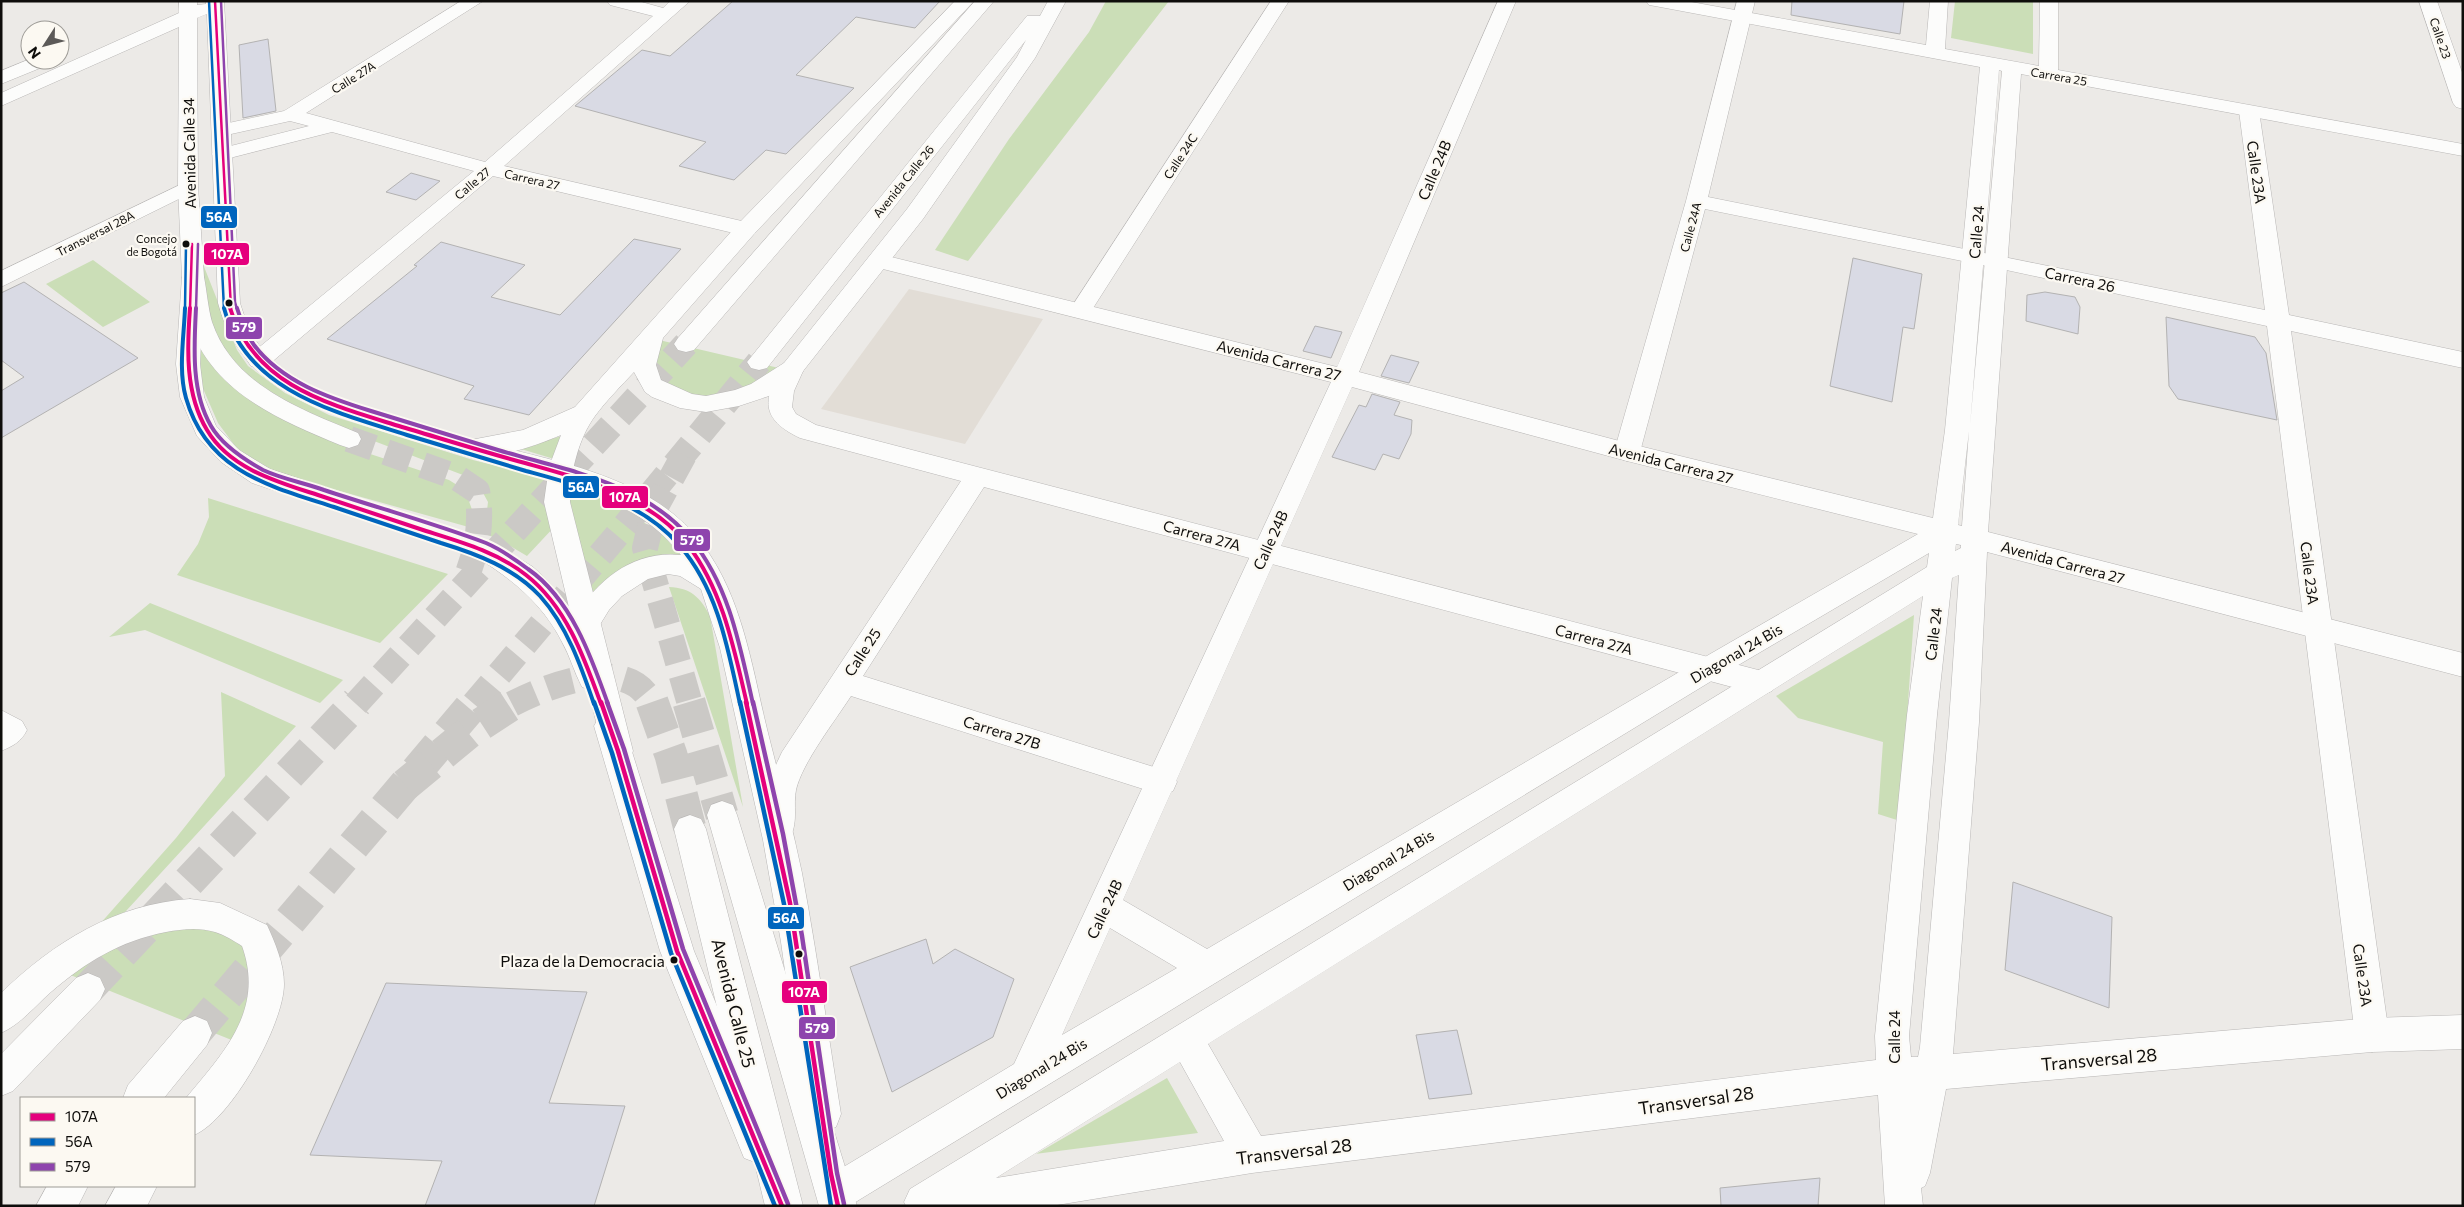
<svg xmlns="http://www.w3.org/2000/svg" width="2464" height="1207" font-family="Commissioner,sans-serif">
<rect width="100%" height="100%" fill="#eceae7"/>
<path fill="#e2ddd6" d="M909,289l134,30 -78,125 -144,-35z"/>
<path fill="#cbdeb7" d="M1106,1h63l-201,260 -33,-11 74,-111 80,-107z
M1955,1h78v53l-82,-16z
M199,254l38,96 11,16 37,27 44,22 144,45 77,19 6,46 -29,31 -29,-17 -33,-13 -186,-52 -41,-24 -20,-27 -17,-39 -1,-35 46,46 91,48 112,37 16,10 11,31 10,-2 2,-17 -12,-22 -157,-60 -82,-48 -31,-51z
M93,260l57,42 -47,25 -57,-43z
M659,340l124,29c-24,15 -63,34 -91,28 -11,-2 -22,-9 -33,-13l-6,-30z
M561,436l-7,23 -33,-10z
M569,482l53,26 41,27 20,23 -96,48 -21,-93z
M208,498l240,76 -68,69 -203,-68 21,-31 11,-27z
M669,587c22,1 31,10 41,29l33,191z
M150,603l193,77 -23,23 -175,-73 -36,7z
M1914,615l-14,206 -22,-7 5,-72 -85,-24 -22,-22z
M221,692l75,34 -181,197 -24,11 85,-96 49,-62z
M183,919l65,26 7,39 -16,59 -181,-73z
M1167,1078l31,55 -163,21h1z"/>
<path fill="#d9dae4" stroke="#b3b2b2" d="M733,1h207l-25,27 -59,-11 -60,58 58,13 -68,66 -20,-4 -32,30 -55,-14 27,-24 -131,-36 67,-56 28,6z
M1792,1h112l-4,33 -109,-19z
M268,39l8,72 -33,7 -4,-73z
M411,173l29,8 -24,19 -30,-8z
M634,239l47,10 -152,166 -65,-16 10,-13 -147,-47 90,-73 -3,-1 27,-23 84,23 -34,32 69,18z
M1853,258l69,16 -8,55 -11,-2 -11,75 -62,-16z
M24,282l114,76 -137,80v-47l23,-14 -23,-17v-67z
M2045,292l30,5 5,10 -2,27 -52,-13 1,-26z
M2166,317l89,20 11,16 11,67 -99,-21 -9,-13z
M1315,326l27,6 -11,26 -28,-7z
M1391,355l28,7 -10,21 -28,-7z
M1372,394l28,8 -6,13 18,5 -1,14 -12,25 -16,-5 -8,16 -43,-13 27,-52 7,2z
M2013,882l99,35 -3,91 -104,-38z
M926,939l7,25 22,-15 59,30 -21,58 -101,55 -42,-125z
M386,983l201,9 -38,111 76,3 -31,100h-169l17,-45 -132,-6z
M1457,1030l15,64 -43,5 -13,-64z
M1820,1178l-2,28h-97l-1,-18z"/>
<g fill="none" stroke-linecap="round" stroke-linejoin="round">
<path stroke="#cbc9c6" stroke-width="26" stroke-dasharray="26 13" stroke-linecap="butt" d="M349,439l107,38 21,14c5,29 1,55 -9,82
M356,704l330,-360
M474,704l145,-171 140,-171"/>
<path stroke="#cbc9c6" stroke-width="33" stroke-dasharray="33 16" stroke-linecap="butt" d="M88,989l269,-287
M195,1033l280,-331"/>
<path stroke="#cbc9c6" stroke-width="26" stroke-dasharray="26 13" stroke-linecap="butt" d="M684,455l-30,55 -9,38 45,156
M512,704c37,-19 117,-51 140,0"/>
<path stroke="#cbc9c6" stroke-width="33" stroke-dasharray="33 16" stroke-linecap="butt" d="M652,702l19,53 19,74
M689,702l33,113
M405,785l64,-53 46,-30"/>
<g stroke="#b9b7b6" stroke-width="1">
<path id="minor" d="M461,1h22l-177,112 179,49 168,-146 -43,-11 -3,-4h31l25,7 7,-7h20l-186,165 242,56 8,2 3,5 -3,5 -8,2 -253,-60 -226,190 -8,2 -8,-2 -4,-6 4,-6 223,-183 -142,-39 -110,28 -7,-2 -3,-4 3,-4 94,-24 -19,-5 -68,15 -7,-2 -3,-4 3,-4 69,-15z
M1271,1h18l-201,315 -8,2 -8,-2 -3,-5z
M1737,1h18l-47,196 557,113 -26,-199 3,-4h14l3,4 30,204 174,37v16l-172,-37 98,704 -5,12 -12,5 -12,-5 -5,-12 -88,-709 -270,-58 -292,-59 -65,243 -4,6 -9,3 -9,-3 -4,-6 72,-251z
M2419,1h18l26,74v34l-7,-2 -3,-4z
M188,181l7,2 3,4 -3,4 -194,96v-16z
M792,361l8,2 4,6 -10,22 -2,16 4,7 20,11 946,246 10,4 4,8 -4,8 -10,4 -778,-208 -121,189 310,97 4,9 -4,9 -11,4 -311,-99c-16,25 -49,67 -55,94 -3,16 2,30 -5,46l-11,4 -11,-4c-13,-28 1,-59 13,-84l179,-271 -161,-43c-40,-19 -38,-39 -16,-75z
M1,710l21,11 5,9c-6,12 -14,16 -26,21z"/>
</g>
<g stroke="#b9b7b6" stroke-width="1">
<path id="tertiary" d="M1498,1h18l-157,371 268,71 306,75 12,-88 35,-363 -325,-61 -6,-1 -3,-4h40l240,44 4,-44h18l-3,48 94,17 1,-65h18v69l405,74v12l-442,-82 -33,458 475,121v24l-476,-125 -8,170 -26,332 419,-36 91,-3v34l-91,3 -426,37 -16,84 -5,13 -4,2 2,18h-38l-7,-111 -626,78 -201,33h-145l-2,-4 6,-13 1017,-622 2,-14 -211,124 -869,529h-27l-5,-13 5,-13 192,-116 317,-682 -452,-114 -8,-2 -3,-5 3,-5 8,-2 458,113zM1999,70l3,1 -32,355zM1352,387l275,74 291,73 -220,127 -491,288 -84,-49zM1969,431l-7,95 -4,-1zM1956,544l5,1v3l-6,3zM1959,575l-10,147 -29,325 -2,10h-7l-2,-21 28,-321 15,-137zM1923,596l-16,119 -32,321 1,24 -615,76 -53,-92zM1110,928l67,40 -115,67zM1180,1062l44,79 -228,37z"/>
</g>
<g stroke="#b9b7b6" stroke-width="1">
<path id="secondary" d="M179,1h18v4l9,-1v-3h18l16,302c5,16 11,33 22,46 28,33 73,48 114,61 32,10 64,21 97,30 74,20 169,33 222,95 46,53 56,128 72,194 12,48 25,96 35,144 15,80 26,161 39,241l-5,13 -13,5 -13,-5 -5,-13 -24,-172 -18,-102 -43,-192 -19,-59 -21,-13 -12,-2 -20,5 -26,17 -13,14 -13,21 -9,3 19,45 -4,8 -10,4 -10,-4c-8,-15 -12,-31 -20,-45 -19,-38 -51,-64 -86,-85l-224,-74 -31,-21 -24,-26 -17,-39 -4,-33 6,-87 -4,-90 1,-160 -178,79v-13l178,-80zM207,14l11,289c22,79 82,100 153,123 34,11 67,22 101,32 72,20 161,34 209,97 -46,-5 -82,23 -105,60l-28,-34 -15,-14 -39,-24 -224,-74 -31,-19 -23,-24 -12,-29 -4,-33 4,-87 -6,-90 -1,-169z
M30,59l22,1 -2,4 -49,20v-13z
M609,714l10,3 5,9 70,225 81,194 -5,13 -13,5 -13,-5 -84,-207 -66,-225 5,-9z"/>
</g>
<g stroke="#b9b7b6" stroke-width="1">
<path id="primary" d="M955,1h19l-220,233 -91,104 -7,27 5,15 31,14 14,2 29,-6 16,-6 33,-21 123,-154 110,-152 9,-17 -259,328 -8,2 -8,-2 -4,-6 280,-346h13l8,-15h18l-31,57 -112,161 -123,156 -31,21 -30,10 -33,6 -26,-4 -28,-11 -7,-5 -11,-20c-13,14 -28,29 -39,44 -17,23 -25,58 -25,86l63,249 -4,9 -11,4 -11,-4 -4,-9 -59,-249 5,-35 12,-32c-26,11 -73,28 -101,19l-4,-6 4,-6 63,-12 52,-23 163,-183z
M975,1h19l-300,349 -8,2 -8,-2 -4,-6 4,-6z
M193,270l8,2 3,5c3,15 4,31 8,45 21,63 90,88 146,111l3,6 -3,6 -9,3 -9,-3c-61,-25 -130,-54 -151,-123 -4,-14 -5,-30 -7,-45l3,-5z
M190,899l30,4 47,22c8,18 17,38 17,59 0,40 -53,136 -90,151v-37h-8c38,-46 79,-88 56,-152 -8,-5 -17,-11 -27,-14 -16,-5 -33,-3 -49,0 -46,9 -80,30 -115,60 -16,14 -30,32 -50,41v-40c53,-51 114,-89 189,-94z
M88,973l12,5 5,11 -5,11 -87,91 -12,5v-42l75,-76z
M195,1016l12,5 5,12 -5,12 -43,53h-41l5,-13 55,-64z
M47,1186h41l-10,20h-42z
M116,1186h41l-10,20h-42z"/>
</g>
<g stroke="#b9b7b6" stroke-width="1">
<path id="trunk" d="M722,801l11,4 4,10 120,391h-38l-112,-391 4,-10z
M690,815l11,4 5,10 97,377h-38l-91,-377 5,-10z"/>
</g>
<use href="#minor" fill="#fcfcfb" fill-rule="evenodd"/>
<use href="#tertiary" fill="#fcfcfb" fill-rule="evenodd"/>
<use href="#secondary" fill="#fcfcfb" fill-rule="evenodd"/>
<use href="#primary" fill="#fcfcfb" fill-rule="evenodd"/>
<use href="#trunk" fill="#fcfcfb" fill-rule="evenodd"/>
<g stroke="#fcf9f2" stroke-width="5">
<path id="bus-1-far2" d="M215,1l16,308
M190,309l2,-65"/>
</g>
<g stroke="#fcf9f2" stroke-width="8">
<path id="bus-1-far1" d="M190,308c-3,40 -5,86 17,122 23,39 71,52 111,65 36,12 72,24 108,36 35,11 71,21 100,44 40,31 58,82 75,129
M230,308c24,79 102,97 172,119 41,12 82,25 123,36 57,16 125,33 163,82 35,46 46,104 59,159"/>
</g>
<g stroke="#fcf9f2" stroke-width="8">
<path id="bus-1" d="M601,702l17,49 59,200 105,255
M746,702l44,201 41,271 7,32"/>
</g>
<g stroke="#fcf9f2" stroke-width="5">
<path id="bus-2-far2" d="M209,1l15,308
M185,309l1,-65"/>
</g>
<g stroke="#fcf9f2" stroke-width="8">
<path id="bus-2-far1" d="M185,308c-1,29 -7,62 1,90 21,74 84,88 148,109 36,12 72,24 107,36 36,11 73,25 99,53 27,30 41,70 54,108
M224,308c22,83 111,104 183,127 40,12 79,24 119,36 55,15 116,30 154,75 38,44 48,103 60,158"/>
</g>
<g stroke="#fcf9f2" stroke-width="8">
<path id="bus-2" d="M594,702l18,51 59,200 104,253
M740,702l44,202 47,302"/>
</g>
<g stroke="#fcf9f2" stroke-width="5">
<path id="bus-3-far2" d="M221,1l14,301 2,7
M196,309l2,-65"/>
</g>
<g stroke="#fcf9f2" stroke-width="8">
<path id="bus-3-far1" d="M196,308c-2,39 -5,84 15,118 11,19 34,34 52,44 19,9 42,13 61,20 54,18 109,33 162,53 14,6 30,17 42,26 43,30 63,87 80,135
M237,308c4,13 9,26 17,37 28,37 75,53 117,66 42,13 85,26 127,39 66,20 146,32 193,89 38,46 49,107 62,165"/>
</g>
<g stroke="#fcf9f2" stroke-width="8">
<path id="bus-3" d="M607,702l17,47 59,200 105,255
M753,702l30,132 19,102 35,237 7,31"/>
</g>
<use href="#bus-1-far2" stroke="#e5007d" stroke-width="2.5"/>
<use href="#bus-1-far1" stroke="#e5007d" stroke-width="4"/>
<use href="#bus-1" stroke="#e5007d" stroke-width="4.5"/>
<use href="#bus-2-far2" stroke="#0065bd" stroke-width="2.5"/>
<use href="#bus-2-far1" stroke="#0065bd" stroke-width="4"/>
<use href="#bus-2" stroke="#0065bd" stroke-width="4.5"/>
<use href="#bus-3-far2" stroke="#8e44ad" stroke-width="2.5"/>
<use href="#bus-3-far1" stroke="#8e44ad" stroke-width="4"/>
<use href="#bus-3" stroke="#8e44ad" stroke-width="4.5"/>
</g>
<g fill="#0e0d0b" stroke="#fcf9f2" stroke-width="2">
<circle cx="186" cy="244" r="4.5"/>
<circle cx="229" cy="303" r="4.5"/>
<circle cx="799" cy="954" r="4.5"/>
<circle cx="674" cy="960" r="4.5"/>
</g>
<g text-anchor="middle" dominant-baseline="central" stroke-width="4.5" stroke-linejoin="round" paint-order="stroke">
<g font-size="11" fill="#0e0d0b" stroke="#fcf9f2" text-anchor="end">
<text x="177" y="238">Concejo<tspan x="177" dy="13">de Bogotá</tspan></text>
</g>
<g font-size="12" fill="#0e0d0b" stroke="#fcf9f2">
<text transform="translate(2441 38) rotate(71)">Calle 23</text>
<text transform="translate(2059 76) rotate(10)">Carrera 25</text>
<text transform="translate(353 77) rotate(-32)">Calle 27A</text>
<text transform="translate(1180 156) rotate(-57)">Calle 24C</text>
<text transform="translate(532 179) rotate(13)">Carrera 27</text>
<text transform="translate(903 181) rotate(-51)">Avenida Calle 26</text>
<text transform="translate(472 183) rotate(-40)">Calle 27</text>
<text transform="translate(1690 227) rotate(-75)">Calle 24A</text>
<text transform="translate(95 233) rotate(-27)">Transversal 28A</text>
</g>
<g font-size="15" fill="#0e0d0b" stroke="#fcf9f2">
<text transform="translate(189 153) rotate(-91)">Avenida Calle 34</text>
<text transform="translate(1434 170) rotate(-67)">Calle 24B</text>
<text transform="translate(2257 172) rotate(82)">Calle 23A</text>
<text transform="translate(1976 232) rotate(-85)">Calle 24</text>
<text transform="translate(2080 279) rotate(12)">Carrera 26</text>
<text transform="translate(1279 360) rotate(14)">Avenida Carrera 27</text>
<text transform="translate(1671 463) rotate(14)">Avenida Carrera 27</text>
<text transform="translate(1202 535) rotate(15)">Carrera 27A</text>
<text transform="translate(1270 540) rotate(-66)">Calle 24B</text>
<text transform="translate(2063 562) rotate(15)">Avenida Carrera 27</text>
<text transform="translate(2310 573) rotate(83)">Calle 23A</text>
<text transform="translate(1933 634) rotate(-83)">Calle 24</text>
<text transform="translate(1594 639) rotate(15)">Carrera 27A</text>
<text transform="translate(862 652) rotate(-57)">Calle 25</text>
<text transform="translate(1736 653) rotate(-30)">Diagonal 24 Bis</text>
<text transform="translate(1002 732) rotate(17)">Carrera 27B</text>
<text transform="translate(1388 860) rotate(-31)">Diagonal 24 Bis</text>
<text transform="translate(1104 909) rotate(-65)">Calle 24B</text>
<text transform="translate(2363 975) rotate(82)">Calle 23A</text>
<text transform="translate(1894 1037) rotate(-90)">Calle 24</text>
<text transform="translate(1041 1068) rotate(-31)">Diagonal 24 Bis</text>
</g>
<g font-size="16" fill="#0e0d0b" stroke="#fcf9f2" text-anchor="end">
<text x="665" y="960">Plaza de la Democracia</text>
</g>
<g font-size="18" fill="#0e0d0b" stroke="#fcf9f2">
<text transform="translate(734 1003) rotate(76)">Avenida Calle 25</text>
<text transform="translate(2099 1059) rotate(-5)">Transversal 28</text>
<text transform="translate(1696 1100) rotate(-8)">Transversal 28</text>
<text transform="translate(1294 1151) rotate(-7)">Transversal 28</text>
</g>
</g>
<g stroke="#fcf9f2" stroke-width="2">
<rect x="200" y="205" width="38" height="24" rx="5" fill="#0065bd"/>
<rect x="203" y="242" width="47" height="24" rx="5" fill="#e5007d"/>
<rect x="225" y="316" width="38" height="24" rx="5" fill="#8e44ad"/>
<rect x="562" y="475" width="38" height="24" rx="5" fill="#0065bd"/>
<rect x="601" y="485" width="48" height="24" rx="5" fill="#e5007d"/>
<rect x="673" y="528" width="38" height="24" rx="5" fill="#8e44ad"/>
<rect x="767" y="906" width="38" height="24" rx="5" fill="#0065bd"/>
<rect x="781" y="980" width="47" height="24" rx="5" fill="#e5007d"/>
<rect x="798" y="1016" width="38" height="24" rx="5" fill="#8e44ad"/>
</g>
<g font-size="14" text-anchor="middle" font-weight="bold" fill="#fff">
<text x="219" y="222">56A</text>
<text x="227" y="259">107A</text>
<text x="244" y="332">579</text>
<text x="581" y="492">56A</text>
<text x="625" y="502">107A</text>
<text x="692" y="545">579</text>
<text x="786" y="923">56A</text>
<text x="804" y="997">107A</text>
<text x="817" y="1033">579</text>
</g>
<rect width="2464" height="1207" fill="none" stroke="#0e0d0b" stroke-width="5"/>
<rect x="20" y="1097" width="175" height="90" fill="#fcf9f2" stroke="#9d9b96"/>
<rect x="30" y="1113" width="25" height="8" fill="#e5007d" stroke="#9d9b96"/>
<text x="65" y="1122" font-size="15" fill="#0e0d0b">107A</text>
<rect x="30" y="1138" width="25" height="8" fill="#0065bd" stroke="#9d9b96"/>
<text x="65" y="1147" font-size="15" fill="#0e0d0b">56A</text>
<rect x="30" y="1163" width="25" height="8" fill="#8e44ad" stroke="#9d9b96"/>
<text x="65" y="1172" font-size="15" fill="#0e0d0b">579</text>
<g transform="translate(45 45) rotate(234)"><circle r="24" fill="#fcf9f2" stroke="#9d9b96"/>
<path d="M0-4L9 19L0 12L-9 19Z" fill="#5c5a58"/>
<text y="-8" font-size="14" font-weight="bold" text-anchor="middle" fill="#0e0d0b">N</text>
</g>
</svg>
